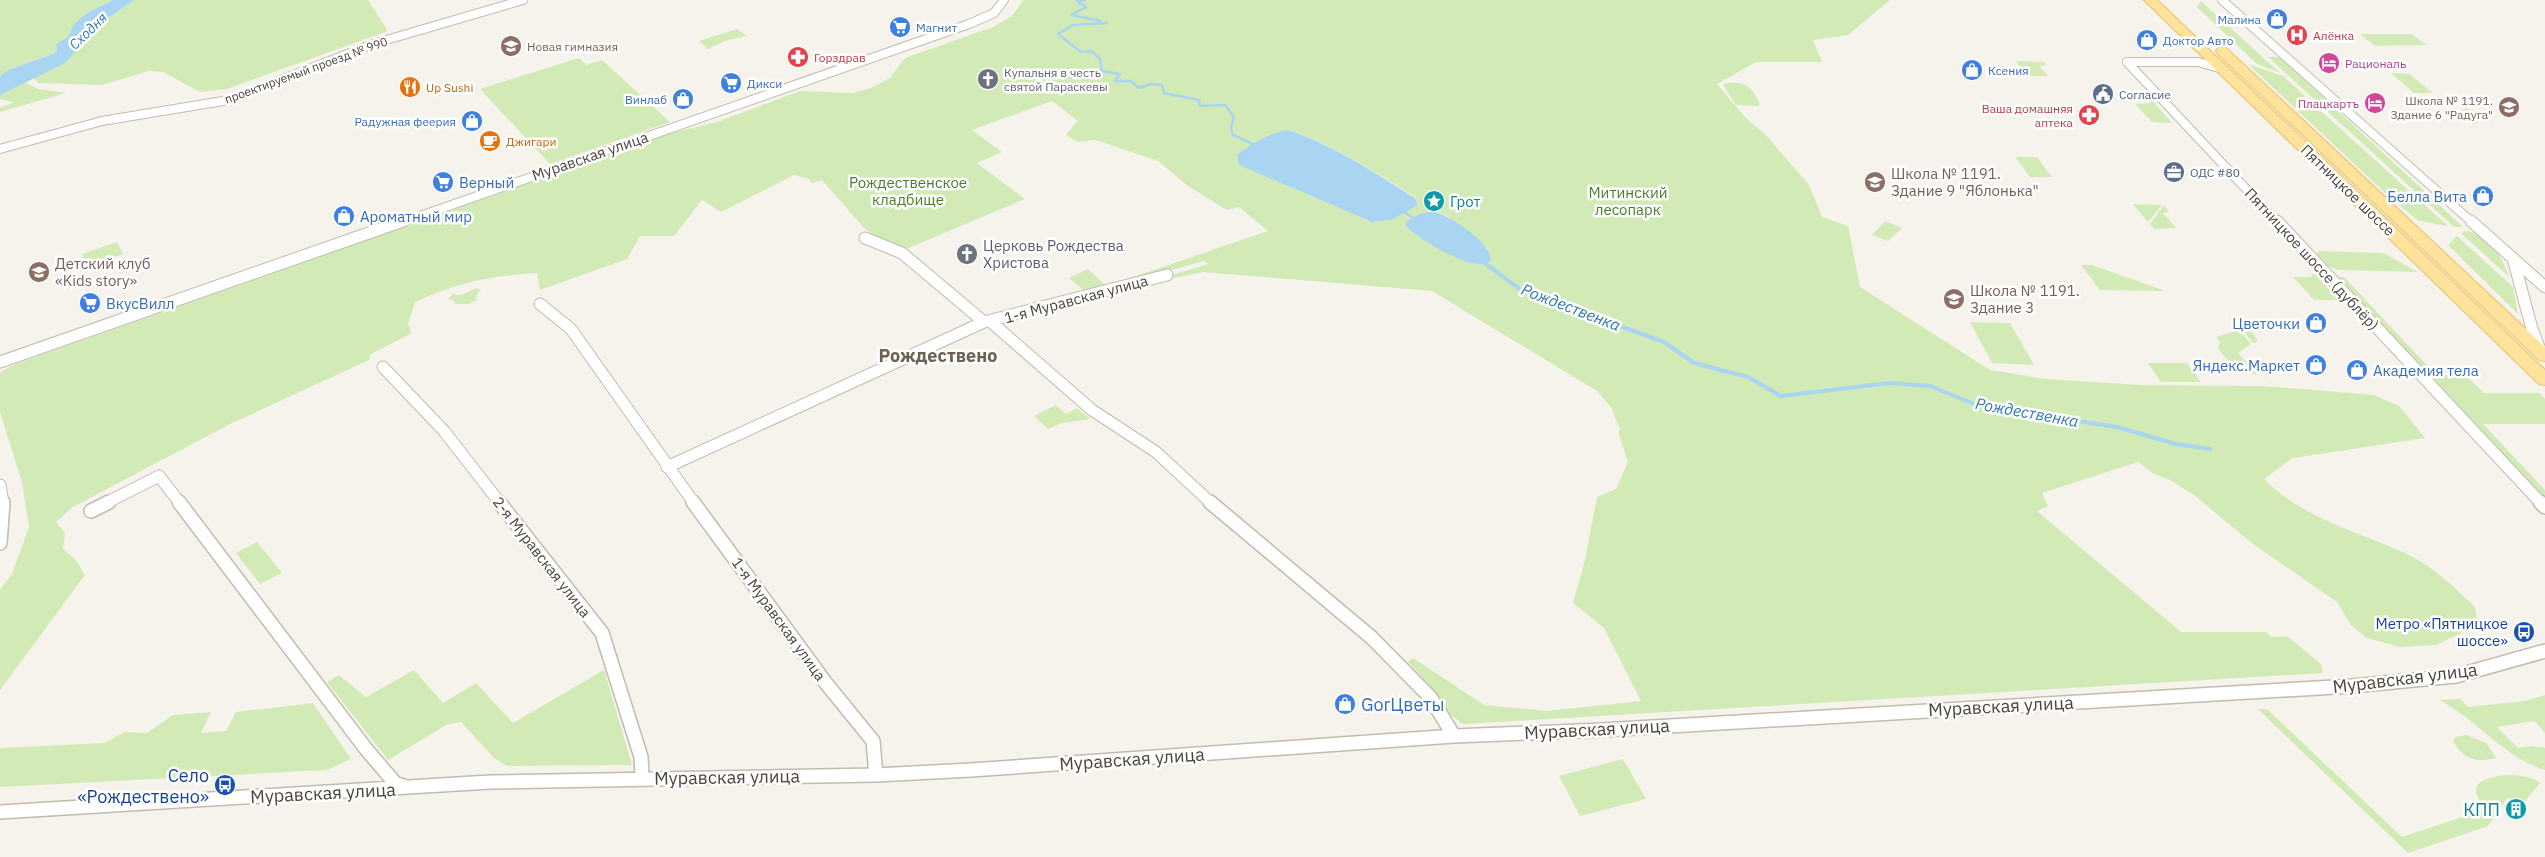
<svg xmlns="http://www.w3.org/2000/svg" width="2545" height="857" font-family="'IBM Plex Sans',sans-serif">
<rect width="100%" height="100%" fill="#f6f3ec"/>
<path fill="#d2eab5" fill-rule="evenodd" d="M0,0h113l-29,14 -10,10 -6,13 -12,7 1,6 -4,4 -45,16 -8,6z
M134,0h234l20,31 -161,58 -27,3 -37,-20 -14,-1 -47,14 -63,-2 -6,-5 32,-15 39,-42z
M1023,0h867l-42,35 -35,5 9,22h-66l-39,22 29,34 20,17 43,50 13,32 26,9 12,61 130,83 56,9 95,6 122,1 111,9 25,11 26,32 -132,20 -29,21c39,40 96,53 145,76 25,12 46,33 66,52l3,18 -42,20 -36,2 -33,-9 -16,-13 -14,-23 -84,-58 -59,-49 -24,-15 -16,-6 -16,-12 -96,31 6,13 -11,5 144,121h85l5,5 16,-1 34,28 2,9 -860,51 -15,-11 -21,-31 -19,-20 5,-4 71,47 63,6 94,-10 -37,-73 -31,-25 12,-43 12,-63 19,-8 12,-27 -10,-30 2,-2 -9,-23 -14,-16 -165,-100 -229,-19 -29,6 -6,-2 40,-12 -4,-3 -81,22 -4,-1 149,-51 -29,-24 -12,3 -39,-24 -30,-25 -62,-21 -18,2 -12,-7 12,-14 -26,-20 -80,29 30,22 -25,11 48,36 -119,50 -30,-12 -12,-9 -42,-48 -10,3 -3,-4 -15,-4 -73,37 -19,-12 -28,36h-34l-13,23 -87,31 -3,-17c-49,3 -77,9 -122,29l-7,22 4,9 -41,21 -2,6 -139,64 -157,83 -17,15 9,11 -2,16 12,10 10,16 -85,115v-100l12,-16 17,-47 -7,-45 -22,-70v-39l11,-7 30,-11 630,-222 46,-11 83,-31 53,2 18,-5 19,-10 15,-20 88,-31 19,-11zM1289,130c45,15 86,42 126,67l3,7 -27,16 -19,2 -132,-57 -2,-10c13,-11 33,-23 51,-25zM1433,211l13,4 44,36 -70,-37z
M2201,1l79,72 -23,-9 -60,-57z
M737,29l10,7 -22,5 -17,8 -9,-8z
M2360,34h51l16,11 -52,1z
M2268,57h12l183,170h-9z
M579,58l7,7 16,-5 68,62 -120,42 -70,-75z
M2016,61l28,1 2,3 -7,1 9,10h-21z
M2248,64l35,12 22,20 -3,5 1,3 20,9 125,113 -29,-5 -24,-19z
M2391,73l18,1 24,19h-19z
M25,82l13,7 28,4 -66,19v-4l14,-6 -14,-3v-4z
M1727,83c20,-1 24,3 33,21l-2,2 -22,-1 -13,-20z
M2143,94h3l26,29 -20,-1 -17,-18 16,-1z
M2465,108l20,7 -10,9 -20,-6z
M2015,157h22l15,20h-22z
M2133,204l29,1 -14,17z
M2164,205l5,7 -6,1 13,15 -21,1 -5,-5z
M1885,221l17,7 -14,13 -16,-6z
M2464,231c24,1 38,25 45,46l-47,-43z
M2457,236l56,51 5,27 -70,-69z
M117,242l6,12 -36,11 -5,-11z
M2319,251l64,2 35,19 -80,-2 -10,-4 -12,-13z
M2081,265h12l7,5 -5,-4 70,25 -65,-1z
M1088,269l16,15v4l-18,4 -17,-14z
M2311,274h4l23,26h-24l-21,-23h20z
M2338,277h6l92,98h29l19,18h55l6,6v25h-62l62,66v8z
M477,288l4,3 -4,3 -1,6 -7,4h-13l-3,-4 -5,-1 5,-5 7,1z
M1970,322l40,1 24,42 -42,-2z
M2264,323l8,3 2,5h-23l7,10 -5,2 -11,-14z
M2239,330l12,14 -13,9 20,22 -20,-4 -20,-22 2,-7 -4,-5z
M2148,363h39l14,19h-40z
M1056,405l10,9 11,-6 13,11 -28,4 -14,6 -14,-13z
M257,542l25,31 -22,11 -24,-31z
M414,670l29,33 33,-20 37,40 91,-53 28,95 -125,1 -13,-8 -33,-36 -13,2 -60,36 -61,-78 12,-7 27,22z
M2545,695v38l-11,-12 -37,6 21,21 13,-2 14,2v22c-41,-12 -68,-51 -106,-70l21,-1 8,8 57,-6z
M313,703l38,56 -24,11 -327,17v-39l104,-5 21,-11 22,1 26,-18 38,-3 -10,21 25,-2 10,-19z
M2258,709h9l135,128 85,-28c-4,-6 -12,-11 -11,-20 3,-16 51,-18 64,-6l-19,23 -14,-8 -19,28 -80,27z
M2466,735l20,8 10,15c-20,5 -32,2 -43,-17l3,-4z
M1623,759l23,40 -66,17 -21,-40z"/>
<path fill="#a9d4f2" d="M113,0h21l-30,21 -39,42 -65,32v-19l8,-6 45,-16 4,-4 -1,-6 12,-7 6,-13 11,-10z
M1288,130c46,15 87,43 127,68l3,7 -27,15 -19,2 -133,-57 -2,-10c14,-11 34,-23 51,-25z
M1433,211c18,6 56,29 58,49 -4,3 -9,5 -15,4 -19,-3 -56,-24 -70,-38v-4l14,-8z"/>
<g fill="none" stroke-linecap="round" stroke-linejoin="round">
<path stroke="#a9d4f2" stroke-width="2.5" d="M1085,0l-8,1 9,6 -15,8 29,6
M1107,23l-34,2 -15,9 23,18 10,-1 9,8 2,12 18,3 -5,7h16l8,7 12,-4 11,1 2,8 35,7 1,6 25,-1 9,12 -3,11 2,7 24,11
M1403,211l13,9"/>
<path stroke="#a9d4f2" stroke-width="4" d="M1483,262l38,28 143,52 30,21 54,14 33,19 109,-13 40,3 49,20 138,21 59,17 34,5"/>
<g stroke="#c2bbae" stroke-width="10">
<path id="street-far2" d="M2222,0l251,223
M2127,62l151,161
M2127,62h71l25,7
M0,149l102,-28 127,-21 147,-57 147,-43
M400,223l569,-199 25,-11 10,-13"/>
</g>
<g stroke="#c2bbae" stroke-width="13">
<path id="street-far1" d="M2277,221l264,282
M2471,221l74,66
M865,238l37,15 82,69
M2513,258l19,71 9,23
M540,304l31,25 123,174
M991,322l101,88 64,42 55,51
M0,362l403,-141
M383,367l61,64 56,72
M667,467l317,-145 183,-47
M0,485l3,18
M106,503l53,-27 21,27"/>
</g>
<g stroke="#c2bbae" stroke-width="16">
<path id="street" d="M179,502l187,247 29,34 11,4
M499,502l103,131 39,124 1,21
M693,502l132,180 48,59 3,34
M1210,502l162,136 58,59 24,39
M2540,502l5,5
M91,511l18,-9
M0,543l3,-41
M0,812l490,-30 386,-7 95,-5 483,-34 148,-6 750,-44 104,-10 89,-25"/>
</g>
<g stroke="#e6c16a" stroke-width="2">
<path id="primary" d="M2144,0h13l388,370v15l-6,-1z
M2222,47l4,1 319,299v14l-6,-1 -321,-306 -2,-3 2,-3z"/>
</g>
<use href="#street-far2" stroke="#fff" stroke-width="8"/>
<use href="#street-far1" stroke="#fff" stroke-width="11"/>
<use href="#street" stroke="#fff" stroke-width="13"/>
<use href="#primary" fill="#ffe39c" fill-rule="evenodd"/>
</g>
<defs>
<g id="shop-disc" transform="scale(1.125)"><circle r="9.5" fill="#3f7fe0" stroke="#fff"/><path d="M-5-2.5h2.3a2.7 3.5 0 0 1 5.4 0H5L5.5 6h-11ZM-1.5-2.5h3a1.5 2.3 0 0 0-3 0Z" fill="#fff"/></g>
<g id="supermarket-disc" transform="scale(1.125)"><circle r="9.5" fill="#3f7fe0" stroke="#fff"/><path d="M-6-5.5h2.5l.6 2H6L4.5 2H-2.5L-4.4-4H-6ZM-1.5 3.2a1.3 1.3 0 1 0 .1 0ZM3 3.2a1.3 1.3 0 1 0 .1 0Z" fill="#fff"/></g>
<g id="hospital-disc" transform="scale(1.125)"><circle r="9.5" fill="#e0444e" stroke="#fff"/><path d="M-5-5h3v3.5h4V-5h3V5h-3V1.5h-4V5h-3Z" fill="#fff"/></g>
<g id="school-disc" transform="scale(1.125)"><circle r="9.5" fill="#8d6e63" stroke="#fff"/><path d="M0-5L7-2L0 1L-7-2ZM-4 1L0 2.5L4 1V4Q0 6-4 4Z" fill="#fff"/></g>
<g id="pharmacy-disc" transform="scale(1.125)"><circle r="9.5" fill="#e0444e" stroke="#fff"/><path d="M-2-6h4v4h4v4h-4v4h-4v-4h-4v-4h4Z" fill="#fff"/></g>
<g id="hotel-disc" transform="scale(1.125)"><circle r="9.5" fill="#d1479c" stroke="#fff"/><path d="M-6-4.5h1.5V1H6V5H4.5V3h-9V5H-6ZM-4 0a1.8 1.8 0 1 1 3.6 0ZM.5 0V-2.5h3Q6-2.5 6 0Z" fill="#fff"/></g>
<g id="church-disc" transform="scale(1.125)"><circle r="9.5" fill="#6b7280" stroke="#fff"/><path d="M-1.2-6h2.4v3.5h3.3v2.4h-3.3V6h-2.4V-.1h-3.3v-2.4h3.3Z" fill="#fff"/></g>
<g id="restaurant-disc" transform="scale(1.125)"><circle r="9.5" fill="#e8710a" stroke="#fff"/><path d="M-5-6h1v4h1v-4h1v4h1v-4h1v5L-1.5 .5V6h-2V.5L-5-1ZM5-6V6H3V1.5H1.5Q1.5-4 5-6Z" fill="#fff"/></g>
<g id="civic-disc" transform="scale(1.125)"><circle r="9.5" fill="#5c6f8a" stroke="#fff"/><path d="M-.6-6.5H3V-4.5H.6V-3L4-1V1h2V6H-6V1h2V-1L-.6-3ZM-1.2 2.5V6h2.4V2.5Z" fill="#fff"/></g>
<g id="cafe-disc" transform="scale(1.125)"><circle r="9.5" fill="#e8710a" stroke="#fff"/><path d="M-5.5-4.5H6V0H3Q3 3.5 0 3.5H-2.5Q-5.5 3.5-5.5 0ZM3-3.2v2h1.7v-2ZM-6 4.5H4V6H-6Z" fill="#fff"/></g>
<g id="office-disc" transform="scale(1.125)"><circle r="9.5" fill="#5c6f8a" stroke="#fff"/><path d="M-6-3h4V-5.5h4V-3h4V5H-6ZM-1-4.5V-3h2v-1.5ZM-6 0V1H6V0Z" fill="#fff"/></g>
<g id="sight-disc" transform="scale(1.125)"><circle r="9.5" fill="#0f9aa8" stroke="#fff"/><path d="M0-6L1.8-2.2L6-1.7L2.9 1.2L3.7 5.4L0 3.3L-3.7 5.4L-2.9 1.2L-6-1.7L-1.8-2.2Z" fill="#fff"/></g>
<g id="bus-disc" transform="scale(1.125)"><circle r="9.5" fill="#1a4fb4" stroke="#fff"/><path d="M-5-6H5V4H4V6H2V4H-2V6H-4V4H-5ZM-3.5-4V0h7V-4ZM-3.5 1.2v1.5H-2V1.2ZM2 1.2v1.5H3.5V1.2Z" fill="#fff"/></g>
<g id="building-disc" transform="scale(1.125)"><circle r="9.5" fill="#0f9aa8" stroke="#fff"/><path d="M-4-6H4V6H1V3H-1V6H-4ZM-2.5-4.3h1.7v1.8h-1.7ZM.8-4.3h1.7v1.8H.8ZM-2.5-1h1.7V.8h-1.7ZM.8-1h1.7V.8H.8Z" fill="#fff"/></g>
</defs>
<g fill-rule="evenodd">
<use href="#shop-disc" x="2277" y="19"/>
<use href="#supermarket-disc" x="900" y="27"/>
<use href="#hospital-disc" x="2297" y="35"/>
<use href="#shop-disc" x="2147" y="40"/>
<use href="#school-disc" x="511" y="46"/>
<use href="#pharmacy-disc" x="798" y="57"/>
<use href="#hotel-disc" x="2329" y="63"/>
<use href="#shop-disc" x="1972" y="70"/>
<use href="#church-disc" x="988" y="79"/>
<use href="#supermarket-disc" x="731" y="83"/>
<use href="#restaurant-disc" x="410" y="87"/>
<use href="#civic-disc" x="2103" y="94"/>
<use href="#shop-disc" x="683" y="99"/>
<use href="#hotel-disc" x="2375" y="103"/>
<use href="#school-disc" x="2509" y="107"/>
<use href="#pharmacy-disc" x="2089" y="115"/>
<use href="#shop-disc" x="472" y="121"/>
<use href="#cafe-disc" x="490" y="141"/>
<use href="#office-disc" x="2174" y="172"/>
<use href="#supermarket-disc" x="443" y="182"/>
<use href="#school-disc" x="1875" y="182"/>
<use href="#shop-disc" x="2483" y="196"/>
<use href="#sight-disc" x="1434" y="201"/>
<use href="#shop-disc" x="344" y="216"/>
<use href="#church-disc" x="967" y="254"/>
<use href="#school-disc" x="39" y="272"/>
<use href="#school-disc" x="1954" y="299"/>
<use href="#supermarket-disc" x="90" y="303"/>
<use href="#shop-disc" x="2316" y="323"/>
<use href="#shop-disc" x="2316" y="365"/>
<use href="#shop-disc" x="2357" y="370"/>
<use href="#bus-disc" x="2524" y="632"/>
<use href="#shop-disc" x="1345" y="704"/>
<use href="#bus-disc" x="225" y="785"/>
<use href="#building-disc" x="2516" y="809"/>
</g>
<g text-anchor="middle" dominant-baseline="central" stroke-width="5" stroke-linejoin="round" paint-order="stroke">
<g font-size="12" fill="#366cbe" stroke="#fff" text-anchor="start">
<text x="2261" y="19" text-anchor="end">Малина</text>
<text x="916" y="27">Магнит</text>
<text x="2163" y="40">Доктор Авто</text>
<text x="1988" y="70">Ксения</text>
<text x="747" y="83">Дикси</text>
<text x="667" y="99" text-anchor="end">Винлаб</text>
<text x="456" y="121" text-anchor="end">Радужная феерия</text>
</g>
<g font-size="12" fill="#be3a42" stroke="#fff" text-anchor="start">
<text x="2313" y="35">Алёнка</text>
<text x="814" y="57">Горздрав</text>
<text x="2073" y="108" text-anchor="end">Ваша домашняя<tspan x="2073" dy="14">аптека</tspan></text>
</g>
<g font-size="12" fill="#785e54" stroke="#fff" text-anchor="start">
<text x="527" y="46">Новая гимназия</text>
<text x="2493" y="100" text-anchor="end">Школа № 1191.<tspan x="2493" dy="14">Здание 6 "Радуга"</tspan></text>
</g>
<g font-size="12" fill="#b23c85" stroke="#fff" text-anchor="start">
<text x="2345" y="63">Рациональ</text>
<text x="2359" y="103" text-anchor="end">Плацкартъ</text>
</g>
<g font-size="12" fill="#4b4439" stroke="#fff">
<text transform="translate(306 70) rotate(-20)">проектируемый проезд № 990</text>
</g>
<g font-size="12" fill="#5b616d" stroke="#fff" text-anchor="start">
<text x="1004" y="72">Купальня в честь<tspan x="1004" dy="14">святой Параскевы</tspan></text>
</g>
<g font-size="12" fill="#c56008" stroke="#fff" text-anchor="start">
<text x="426" y="87">Up Sushi</text>
<text x="506" y="141">Джигари</text>
</g>
<g font-size="12" fill="#4e5e75" stroke="#fff" text-anchor="start">
<text x="2119" y="94">Согласие</text>
<text x="2190" y="172">ОДС #80</text>
</g>
<g font-size="14" font-style="italic" fill="#2e7ab2" stroke="#fff">
<text transform="translate(88 31) rotate(-44)">Сходня</text>
</g>
<g font-size="15" fill="#4b4439" stroke="#fff">
<text transform="translate(590 156) rotate(-19)">Муравская улица</text>
<text transform="translate(2348 190) rotate(44)">Пятницкое шоссе</text>
<text transform="translate(2312 259) rotate(47)">Пятницкое шоссе (дублёр)</text>
<text transform="translate(1076 299) rotate(-15)">1-я Муравская улица</text>
<text transform="translate(542 557) rotate(52)">2-я Муравская улица</text>
<text transform="translate(779 619) rotate(54)">1-я Муравская улица</text>
</g>
<g font-size="15" fill="#785e54" stroke="#fff" text-anchor="start">
<text x="1891" y="173">Школа № 1191.<tspan x="1891" dy="17">Здание 9 "Яблонька"</tspan></text>
<text x="55" y="263">Детский клуб<tspan x="55" dy="17">«Kids story»</tspan></text>
<text x="1970" y="290">Школа № 1191.<tspan x="1970" dy="17">Здание 3</tspan></text>
</g>
<g font-size="15" fill="#366cbe" stroke="#fff" text-anchor="start">
<text x="459" y="182">Верный</text>
<text x="2467" y="196" text-anchor="end">Белла Вита</text>
<text x="360" y="216">Ароматный мир</text>
<text x="106" y="303">ВкусВилл</text>
<text x="2300" y="323" text-anchor="end">Цветочки</text>
<text x="2300" y="365" text-anchor="end">Яндекс.Маркет</text>
<text x="2373" y="370">Академия тела</text>
</g>
<g font-size="15" fill="#4a7f2a" stroke="#fff">
<text x="908" y="182">Рождественское<tspan x="908" dy="17">кладбище</tspan></text>
<text x="1628" y="192">Митинский<tspan x="1628" dy="17">лесопарк</tspan></text>
</g>
<g font-size="15" fill="#0d838f" stroke="#fff" text-anchor="start">
<text x="1450" y="201">Грот</text>
</g>
<g font-size="15" fill="#5b616d" stroke="#fff" text-anchor="start">
<text x="983" y="245">Церковь Рождества<tspan x="983" dy="17">Христова</tspan></text>
</g>
<g font-size="15" fill="#164399" stroke="#fff" text-anchor="end">
<text x="2508" y="623">Метро «Пятницкое<tspan x="2508" dy="17">шоссе»</tspan></text>
</g>
<g font-size="16" font-style="italic" fill="#2e7ab2" stroke="#fff">
<text transform="translate(1571 307) rotate(21)">Рождественка</text>
<text transform="translate(2027 412) rotate(10)">Рождественка</text>
</g>
<g font-size="18" font-weight="bold" fill="#6e6250" stroke="#fff">
<text x="938" y="355">Рождествено</text>
</g>
<g font-size="18" fill="#4b4439" stroke="#fff">
<text transform="translate(2405 678) rotate(-7)">Муравская улица</text>
<text transform="translate(2001 706) rotate(-3)">Муравская улица</text>
<text transform="translate(1597 729) rotate(-3)">Муравская улица</text>
<text transform="translate(1132 759) rotate(-4)">Муравская улица</text>
<text transform="translate(727 777) rotate(-1)">Муравская улица</text>
<text transform="translate(323 793) rotate(-3)">Муравская улица</text>
</g>
<g font-size="18" fill="#366cbe" stroke="#fff" text-anchor="start">
<text x="1361" y="704">GorЦветы</text>
</g>
<g font-size="18" fill="#164399" stroke="#fff" text-anchor="end">
<text x="209" y="775">Село<tspan x="209" dy="21">«Рождествено»</tspan></text>
</g>
<g font-size="18" fill="#0d838f" stroke="#fff" text-anchor="end">
<text x="2500" y="809">КПП</text>
</g>
</g>
</svg>
